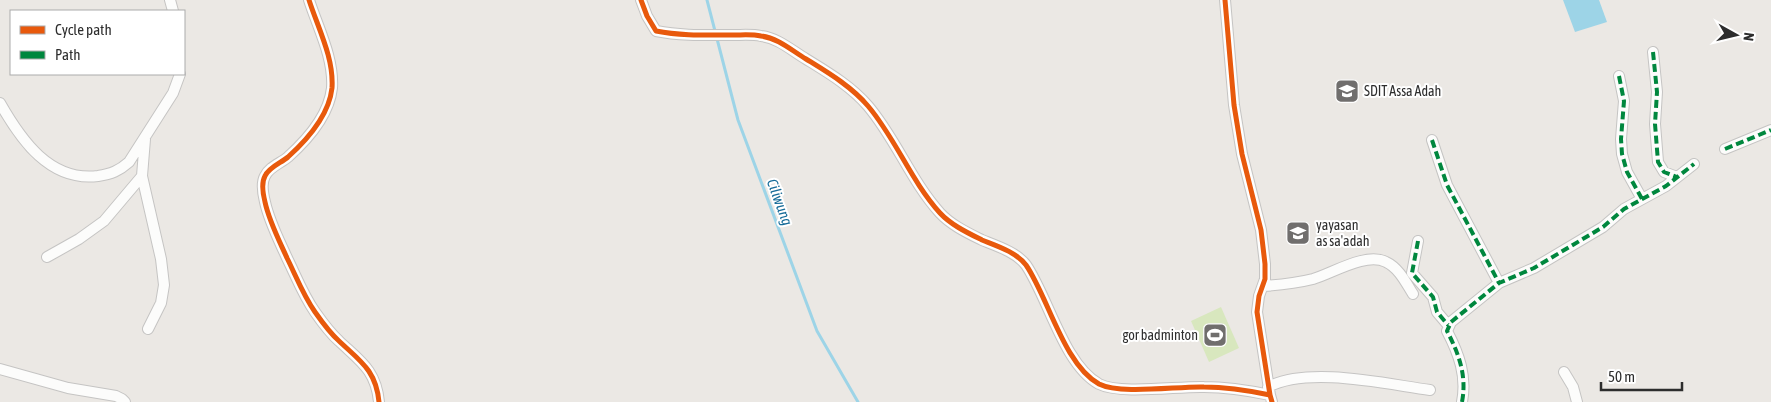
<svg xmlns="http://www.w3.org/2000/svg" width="1771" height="402" font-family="'Asap Condensed',sans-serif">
<rect width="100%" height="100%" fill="#ebe8e4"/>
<path fill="#d8e7be" d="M1221,307l18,41 -30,14 -18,-41z"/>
<path fill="#9dd4e7" d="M1563,0h36l8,22 -32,10z"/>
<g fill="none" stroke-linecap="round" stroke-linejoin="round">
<path stroke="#9dd4e7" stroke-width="3" d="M707,0l31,120 79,211 41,71"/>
<g stroke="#c5c4c3" stroke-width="12">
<path id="street" d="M170,0l3,11
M309,0c9,28 25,58 23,88 -3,27 -24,51 -44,69 -7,6 -19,10 -23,19 -4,7 -2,18 0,26 4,19 14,38 22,56 9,18 16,37 28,54 7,10 15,21 24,29 21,20 37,29 40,61
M641,0l6,16 9,15c25,5 51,4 78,4 8,0 18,-1 27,1 17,2 30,14 45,23 21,13 45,27 62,47 28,33 43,75 72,107 11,12 28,20 42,27 15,6 34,12 44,25 22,32 38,100 73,119 22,11 79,2 105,3 20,0 47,4 66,8l2,7
M1225,0l9,105 8,49 19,76 4,34v15l-6,17 -2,16 13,83
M1653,52l4,40 -2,32 3,38 6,10 13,5
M1619,76l5,25 -3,38 1,15 5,18 15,27
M0,103c21,37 50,79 98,73 13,-2 21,-5 31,-14l44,-69 7,-19
M145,139l-3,37 19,83 3,26 -3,18 -13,26
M1432,140l15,45 52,98
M1725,149l46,-19
M1418,241l-6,32 21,24 4,15 11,13
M47,257l32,-18 25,-18 38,-45
M1263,286c17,-1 34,-3 50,-7 20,-6 53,-27 73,-17 13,6 20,21 27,32
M0,369l68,19 48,8 6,3 3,3
M1564,372l9,15 4,15
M1268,387c41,-21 117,-3 162,3
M1462,402c5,-26 -3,-48 -15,-71l4,-9 48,-39 35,-15 69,-41 21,-18 42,-23 28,-22"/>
</g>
<use href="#street" stroke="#fcfcfb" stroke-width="10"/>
<path stroke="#00873e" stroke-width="4" stroke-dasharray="8 4" stroke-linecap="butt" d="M1653,52l4,40 -2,32 3,38 6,10 13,5
M1619,76l5,25 -3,38 1,15 5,18 15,27
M1432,140l15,45 52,98
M1725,149l46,-19
M1418,241l-6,32 21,24 4,15 11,13
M1462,402c5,-26 -3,-48 -15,-71l4,-9 48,-39 35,-15 69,-41 21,-18 42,-23 28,-22"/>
<g stroke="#fff" stroke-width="8">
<path id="cycleway" d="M309,0c9,28 25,58 23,88 -3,27 -24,51 -44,69 -7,6 -19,10 -23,19 -4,7 -2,18 0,26 4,19 14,38 22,56 9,18 16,37 28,54 7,10 15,21 24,29 21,20 37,29 40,61
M641,0l6,16 9,15c25,5 51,4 78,4 8,0 18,-1 27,1 17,2 30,14 45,23 21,13 45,27 62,47 28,33 43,75 72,107 11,12 28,20 42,27 15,6 34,12 44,25 22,32 38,100 73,119 22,11 79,2 105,3 20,0 47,4 66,8l2,7
M1225,0l9,105 8,49 19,76 4,34v15l-6,17 -2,16 13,83"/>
</g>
<use href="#cycleway" stroke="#e8590c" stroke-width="5"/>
</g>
<defs>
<g id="school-square" transform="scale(1.25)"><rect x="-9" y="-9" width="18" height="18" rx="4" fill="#706e6d" stroke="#fff"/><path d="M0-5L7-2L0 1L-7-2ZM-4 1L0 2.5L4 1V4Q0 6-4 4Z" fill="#fff"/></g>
<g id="stadium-square" transform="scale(1.25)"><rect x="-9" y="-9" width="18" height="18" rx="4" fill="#706e6d" stroke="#fff"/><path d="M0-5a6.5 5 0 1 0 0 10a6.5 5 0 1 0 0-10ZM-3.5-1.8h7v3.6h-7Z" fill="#fff"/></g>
</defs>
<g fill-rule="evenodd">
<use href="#school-square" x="1347" y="91"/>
<use href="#school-square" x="1298" y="233"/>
<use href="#stadium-square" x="1215" y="335"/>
</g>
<g text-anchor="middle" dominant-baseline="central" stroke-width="4" stroke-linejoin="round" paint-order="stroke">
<g font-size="14" fill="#2d2d2d" stroke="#fff" text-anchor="start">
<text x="1364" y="91">SDIT Assa Adah</text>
<text x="1316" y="225">yayasan<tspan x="1316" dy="16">as sa'adah</tspan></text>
<text x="1198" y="335" text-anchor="end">gor badminton</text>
</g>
<g font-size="15" font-style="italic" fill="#166b98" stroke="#fff">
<text transform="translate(780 202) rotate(70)">Ciliwung</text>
</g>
</g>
<rect x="10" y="10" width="175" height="65" fill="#ffffff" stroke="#ababab"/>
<rect x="20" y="26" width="25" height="8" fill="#e8590c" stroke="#ababab"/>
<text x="55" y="35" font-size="15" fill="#2d2d2d">Cycle path</text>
<rect x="20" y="51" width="25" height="8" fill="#00873e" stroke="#ababab"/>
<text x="55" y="60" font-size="15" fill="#2d2d2d">Path</text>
<g transform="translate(1736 35) rotate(98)" stroke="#ffffff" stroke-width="4" paint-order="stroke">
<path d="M0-4L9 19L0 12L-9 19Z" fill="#2d2d2d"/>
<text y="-8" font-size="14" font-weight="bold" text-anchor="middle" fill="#2d2d2d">N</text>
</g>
<path d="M1601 382v8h81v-8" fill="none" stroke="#2d2d2d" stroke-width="2.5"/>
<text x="1608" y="382" font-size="15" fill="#2d2d2d" stroke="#ffffff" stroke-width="4" paint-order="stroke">50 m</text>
</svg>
